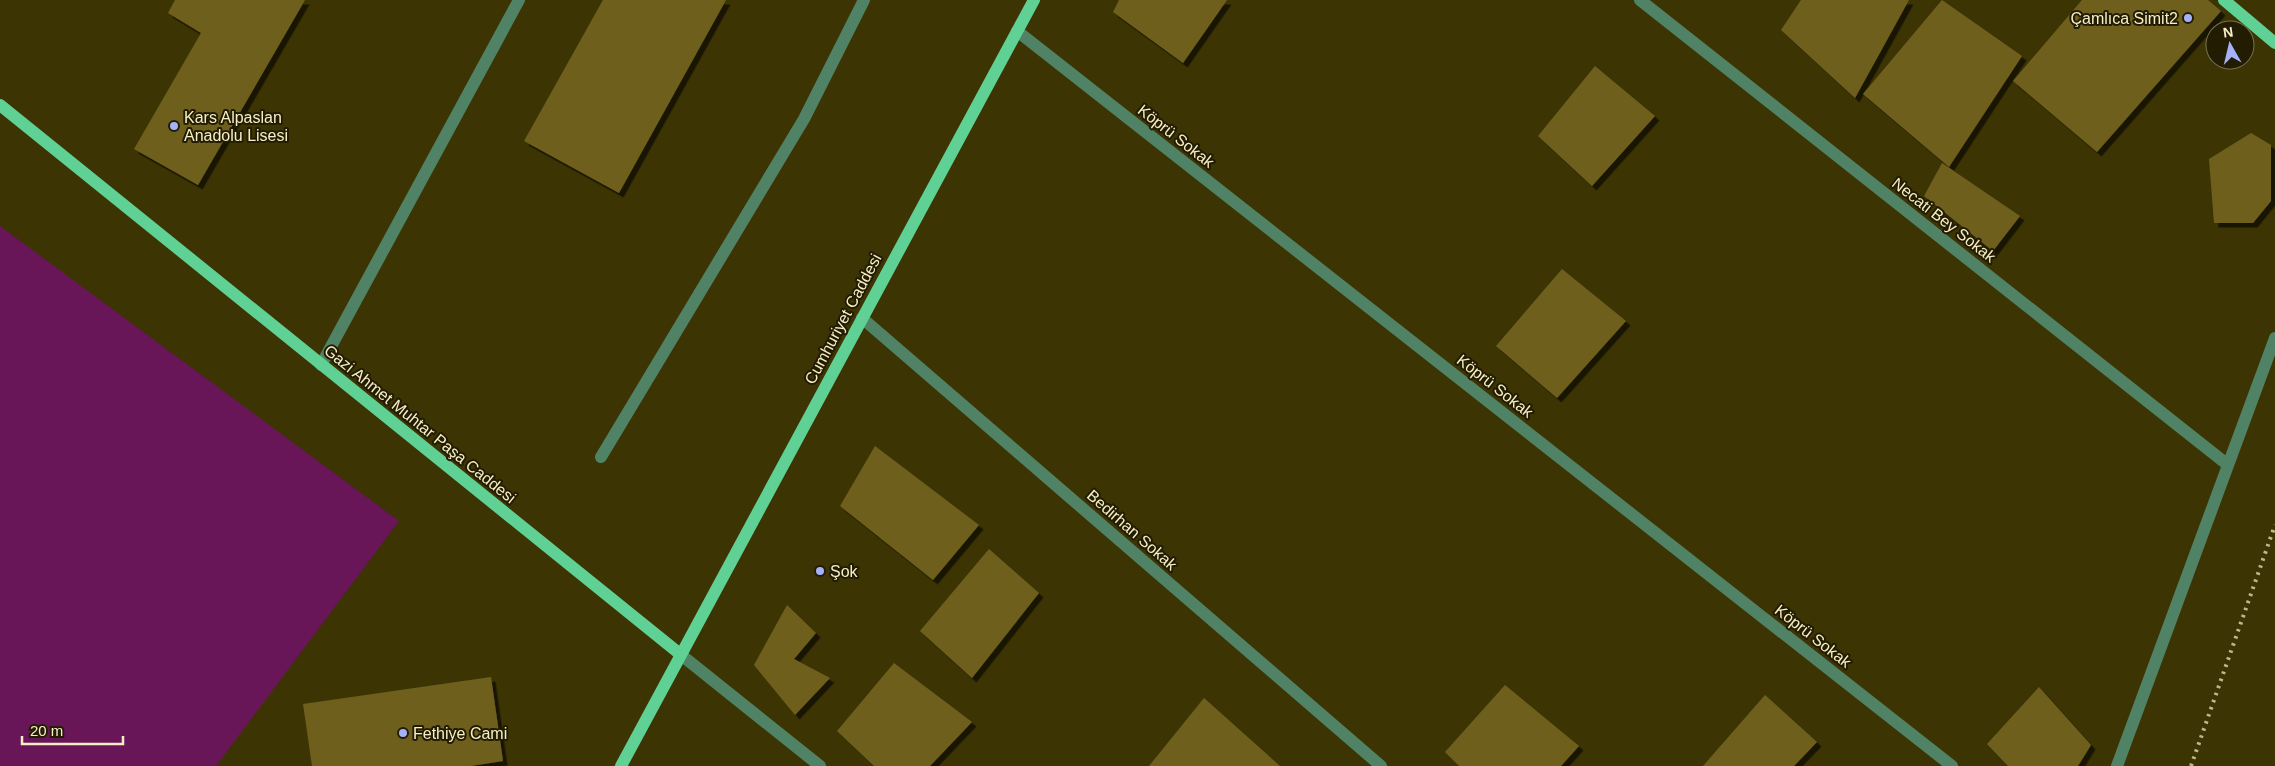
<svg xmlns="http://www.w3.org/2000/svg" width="2275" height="766" font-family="Helvetica,sans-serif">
<defs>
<filter id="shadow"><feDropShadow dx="4.5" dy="4.5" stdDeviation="0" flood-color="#0009"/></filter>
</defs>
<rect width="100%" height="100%" fill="#3d3404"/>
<path fill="#681658" d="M0,226l399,295 -183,245h-216z"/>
<path fill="#6e601f" filter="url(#shadow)" d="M175,0h130l-107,185 -64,-36 67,-116 -33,-20z
M603,0h123l-107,193 -95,-52z
M1119,0h108l-44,63 -70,-51z
M1801,0h108l-54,98 -74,-68z
M1942,0l80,56 -73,111 -86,-73z
M2082,0h126l13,11 -124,141 -84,-71z
M1595,66l60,50 -63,70 -54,-50z
M2251,133l20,12v56l-18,22h-39l-5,-64z
M1942,163l78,53 -27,35 -69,-55z
M1562,269l64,52 -69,77 -61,-52z
M875,446l104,79 -46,55 -93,-74z
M989,549l50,44 -67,85 -52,-47z
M787,605l29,28 -22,26 36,19 -35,37 -41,-50z
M894,663l78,59 -42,44h-56l-37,-35z
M491,677l12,84 -32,5h-159l-9,-62z
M1505,685l74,61 -18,20h-102l-14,-14z
M2039,687l52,58 -13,21h-70l-21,-22z
M1765,695l52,47 -23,24h-91z
M1204,698l76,68h-131z"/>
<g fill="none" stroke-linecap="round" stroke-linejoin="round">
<path stroke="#508365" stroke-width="12" d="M1640,0l588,465
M1017,31l935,735
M862,318l519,448
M321,365l198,-365
M601,457l203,-338 60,-119
M680,654l140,112
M2117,766l158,-428"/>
<path stroke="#5fd194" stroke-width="12" d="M2224,0l51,43
M0,105l680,549
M621,766l413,-766"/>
<path stroke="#c0b78d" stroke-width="4" stroke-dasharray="2.5 5" stroke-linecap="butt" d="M2191,766l84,-241"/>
</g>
<g fill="#a6b1fc" stroke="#211c02" stroke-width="2">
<circle cx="2188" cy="18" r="5"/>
<circle cx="174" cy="126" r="5"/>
<circle cx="820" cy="571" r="5"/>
<circle cx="403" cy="733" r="5"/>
</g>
<g text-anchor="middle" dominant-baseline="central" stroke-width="4" stroke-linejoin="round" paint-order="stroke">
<g font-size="16" fill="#f7eec6" stroke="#211c02" text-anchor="start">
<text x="2178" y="18" text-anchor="end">Çamlıca Simit2</text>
<text x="184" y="117">Kars Alpaslan<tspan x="184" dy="18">Anadolu Lisesi</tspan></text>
<text x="830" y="571">Şok</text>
<text x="413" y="733">Fethiye Cami</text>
</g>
<g font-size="16" fill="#f7eec6" stroke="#211c02">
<text transform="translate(1176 136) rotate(38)">Köprü Sokak</text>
<text transform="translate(1944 220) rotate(38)">Necati Bey Sokak</text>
<text transform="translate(843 319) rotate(-62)">Cumhuriyet Caddesi</text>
<text transform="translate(1495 386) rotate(38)">Köprü Sokak</text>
<text transform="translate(420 424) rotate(39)">Gazi Ahmet Muhtar Paşa Caddesi</text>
<text transform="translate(1132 530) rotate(41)">Bedirhan Sokak</text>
<text transform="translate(1813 636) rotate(38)">Köprü Sokak</text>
</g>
</g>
<g transform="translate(2230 45) rotate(352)"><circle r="24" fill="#211c02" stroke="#777050"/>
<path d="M0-4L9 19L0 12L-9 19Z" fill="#a6b1fc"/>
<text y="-8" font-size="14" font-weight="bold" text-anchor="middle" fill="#f7eec6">N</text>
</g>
<path d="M22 736v8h101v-8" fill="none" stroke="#f7eec6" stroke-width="2.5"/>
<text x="30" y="736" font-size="15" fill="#f7eec6" stroke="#211c02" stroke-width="4" paint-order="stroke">20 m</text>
</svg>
